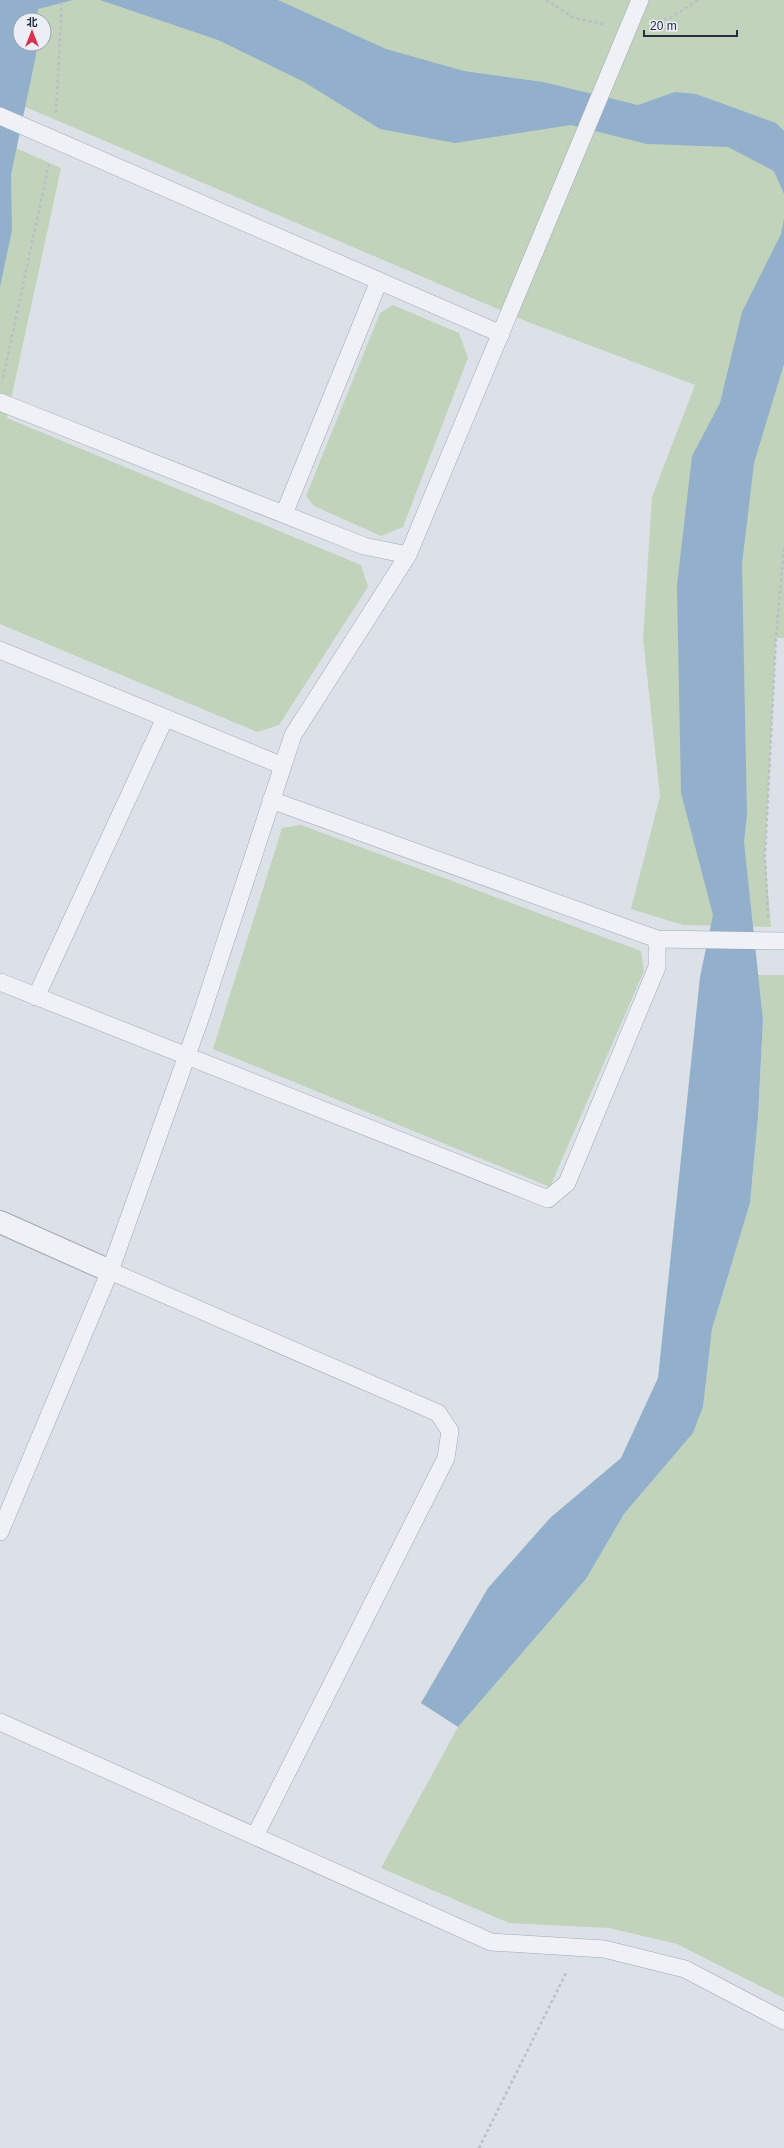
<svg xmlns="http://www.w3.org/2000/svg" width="784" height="2148" font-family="Helvetica,'Noto Sans SC',sans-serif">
<rect width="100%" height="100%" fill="#dce1e8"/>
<path fill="#c2d3bc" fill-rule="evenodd" d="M0,0h784v638h-8l-11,218 6,71 -88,-2 -52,-16 29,-113 -17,-158 9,-141 43,-112 -167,-63 -528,-226zM20,20h24v24h-24z
M0,141l61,27 -54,250 354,147 7,22 -89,138 -22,7 -257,-108z
M393,305l66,28 9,25 -65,169 -22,9 -67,-30 -8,-10 74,-183z
M301,825l340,126 3,20 -94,216 -337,-138 69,-221z
M758,975h26v1023l-107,-54 -68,-16 -100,-5 -128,-55 77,-141 128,-148 38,-65 69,-81 10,-26 9,-78 38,-126 8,-86 5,-97z"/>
<path fill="#92afcc" d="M0,0h73l-35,9 -1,11h-17v24h16v11l-25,120 1,55 -12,57z
M100,0h178l108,49 78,22 79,11 95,23 37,-13 21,2 80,29 8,8v63l-10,-23 -46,-24 -81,-3 -76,-19 -116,18 -75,-14 -76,-47 -86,-42z
M784,219v145l-30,99 -12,101 5,251 -3,27 19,178 -5,97 -8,86 -38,126 -9,78 -10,26 -69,81 -38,65 -128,148 -37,-24 67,-115 62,-70 71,-60 37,-80 42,-401 13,-62 -32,-122 -4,-208 15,-129 28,-53 22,-91 39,-78z"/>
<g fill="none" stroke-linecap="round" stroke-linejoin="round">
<g stroke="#a1a8b2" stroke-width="18">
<path id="service" d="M0,116l501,218
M0,402l364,144 44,9
M284,514l95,-233
M0,650l283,116
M271,800l386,139 127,2
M0,982l548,217 19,-16 90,-216v-28
M36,997l129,-279
M110,1271l328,142 12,18 -4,27 -191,378
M0,1532l110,-261 90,-252 93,-284 115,-180 232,-555
M0,1722l491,220 113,7 81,20 99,52"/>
</g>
<g stroke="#a1a8b2" stroke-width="24">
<path id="minor" d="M0,1222l110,49"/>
</g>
<path stroke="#babec6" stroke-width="2.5" stroke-dasharray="3 3" stroke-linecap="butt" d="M546,0l28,18 30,6
M658,20l12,-2 28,-18
M56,113l6,-113
M3,378l46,-214
M768,917l-3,-61 11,-219 8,-89
M479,2148l88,-177"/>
<use href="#service" stroke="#eff1f6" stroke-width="17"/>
<use href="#minor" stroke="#eff1f6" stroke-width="22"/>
</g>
<g transform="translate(32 32)"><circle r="19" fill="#ebeff5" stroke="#9ba2ac"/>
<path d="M0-3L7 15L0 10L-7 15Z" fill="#dc314e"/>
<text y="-6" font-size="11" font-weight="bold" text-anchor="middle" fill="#242e3f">北</text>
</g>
<path d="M644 30v6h93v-6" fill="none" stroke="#242e3f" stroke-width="2"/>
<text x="650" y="30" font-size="12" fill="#242e3f" stroke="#ebeff5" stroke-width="3" paint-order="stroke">20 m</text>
</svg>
